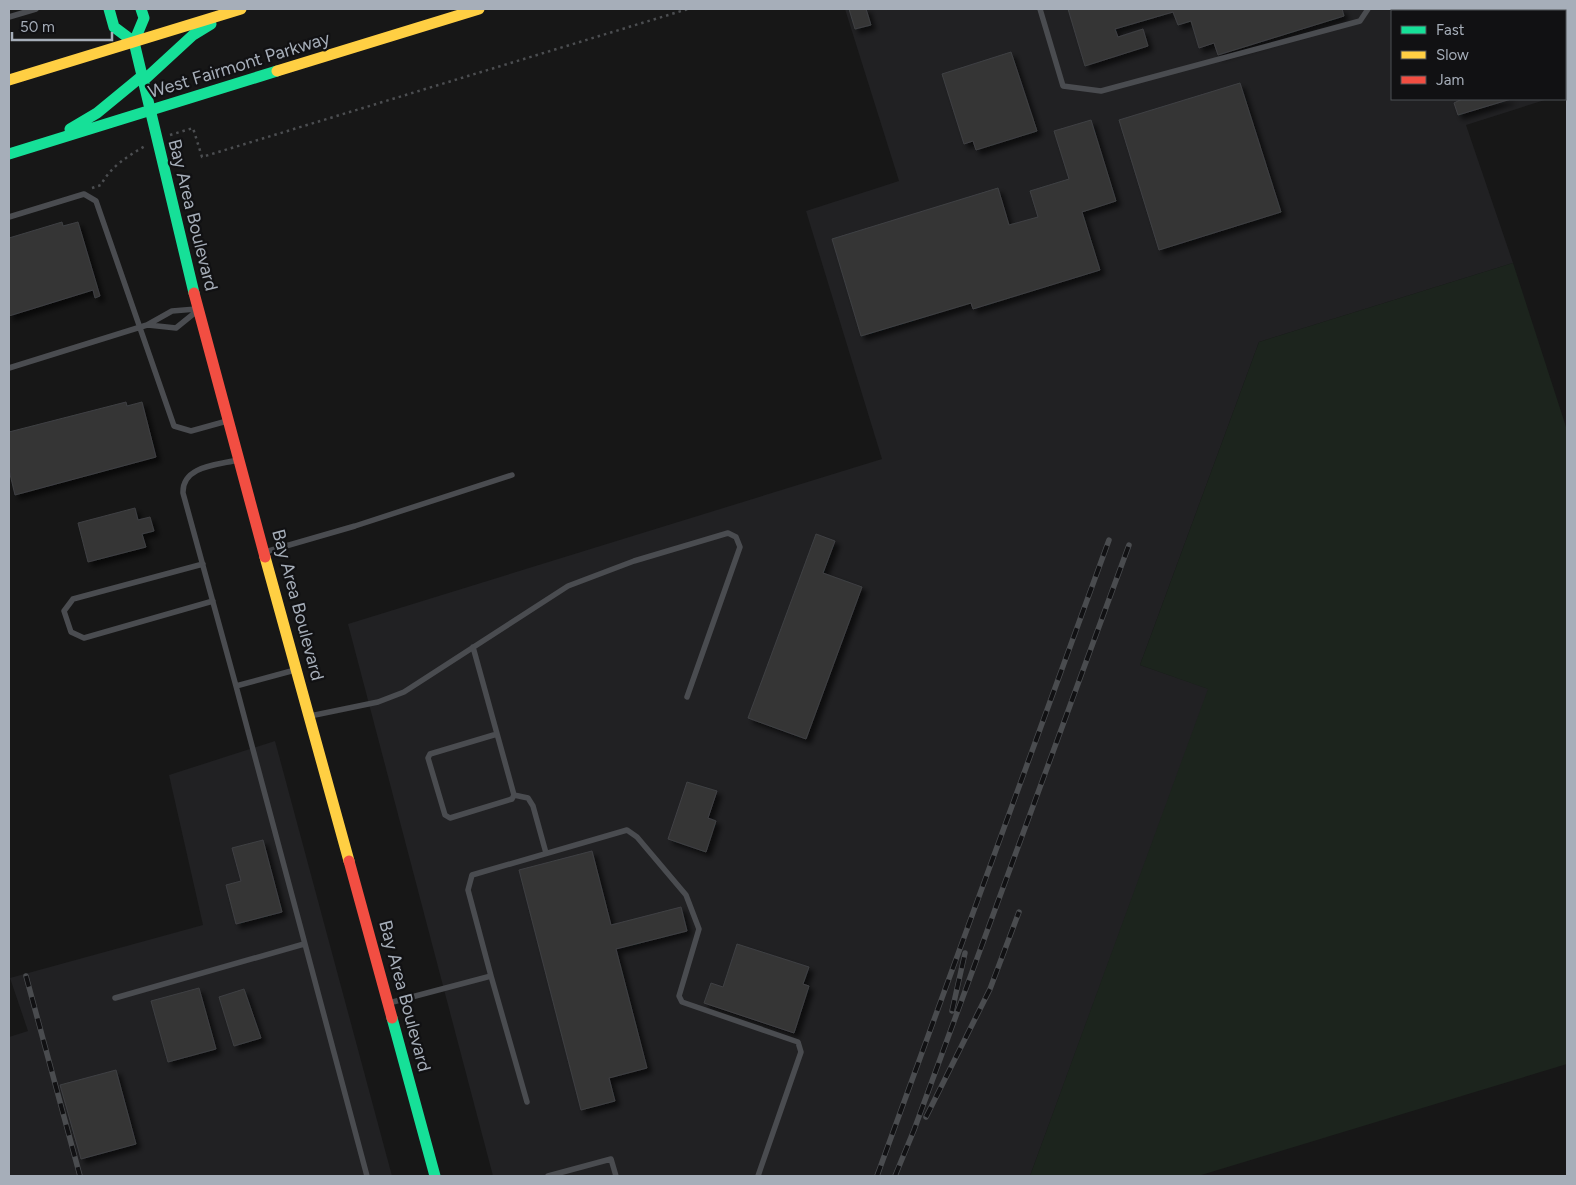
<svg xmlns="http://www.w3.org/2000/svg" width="1576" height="1185" font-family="Figtree,sans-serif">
<defs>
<filter id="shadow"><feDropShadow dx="4.5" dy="4.5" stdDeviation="2.5" flood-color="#0009"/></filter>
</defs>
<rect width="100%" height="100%" fill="#171717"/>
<path fill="#212123" d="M845,9h703l1,2h-157v88h156l-82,26 47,138 -254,79 -119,323 69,24 -179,487h-537l-145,-552 534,-165 -76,-248 93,-30z
M275,741l117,435h-383v-139l19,-6 -18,-53 193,-53 -34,-150z"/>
<path fill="#1c241d" d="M1513,263l54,167v634l-369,112h-168l178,-487 -68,-24 119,-323z"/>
<path fill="#353536" stroke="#3f4043" filter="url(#shadow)" d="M849,9h19h-2l5,16 -16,4z
M1068,9h274l2,7 -126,39 -4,-12 -15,5 -8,-27 -13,4 -5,-13 -58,17 3,8 25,-8 5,17 -63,20z
M1425,9h76l1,2h-76z
M1011,52l26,79 -61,19 -3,-9 -9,3 -22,-70z
M1240,83l41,129 -122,38 -40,-130z
M1462,99h49l-53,16 -4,-12z
M1091,120l25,81 -34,11 18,58 -127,39 -2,-6 -110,33 -29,-97 166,-51 11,37 29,-8 -8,-26 39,-12 -15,-48z
M62,222l1,4 15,-4 22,74 -5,2 -2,-8 -84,26v-78z
M126,402l1,4 15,-4 14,55 -141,38 -6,-25v-38z
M135,508l3,12 12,-3 4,14 -12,3 4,13 -58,15 -10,-39z
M816,534l19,7 -12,32 39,14 -56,152 -58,-21z
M687,782l30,9 -9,27 8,3 -10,31 -38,-13z
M263,840l19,72 -46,12 -10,-39 15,-4 -9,-33z
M592,851l19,74 70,-18 6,24 -71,18 31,119 -38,10 6,23 -34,9 -62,-240z
M737,944l72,23 -6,17 6,2 -15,47 -90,-30 7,-20 12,4z
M199,988l17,61 -48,13 -17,-61z
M244,989l17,49 -27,8 -15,-49z
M116,1070l20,74 -55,15 -21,-74z"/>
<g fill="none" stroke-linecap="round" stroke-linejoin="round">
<path stroke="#4c4e51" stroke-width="2.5" stroke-dasharray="2.5 4" stroke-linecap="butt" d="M170,135l23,-7 9,29 486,-148
M92,188l9,-3c9,-18 27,-29 44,-39"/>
<path stroke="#4a4c50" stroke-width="5.5" d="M1040,9l23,77 38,5 259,-70 8,-12
M9,17l27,-8
M9,217l75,-23 12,7 78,225 17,5 36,-10
M148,325l28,3 21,-17
M9,368l138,-43 25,-14 24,-2
M238,460c-21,5 -56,6 -55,33l53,193 59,-16
M265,552l90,-26 157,-51
M203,564l-130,35 -9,12 7,21 13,6 129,-37
M473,647l41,148 -2,4 -62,19 -5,-3 -17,-57 2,-4 67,-20
M236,686l131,490
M310,716l68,-14 26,-10 164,-106 66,-25 94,-28 8,4 4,10 -53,150
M514,795l14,3 5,8 13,47
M491,976l36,126
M115,998l189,-54
M389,1003l102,-27 -23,-86 4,-15 155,-45 10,7 49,58 13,34 -20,67 3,6 116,40 3,10 -43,124
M548,1176l63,-17 5,17"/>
<path stroke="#16e098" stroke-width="11" d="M109,9l5,18 20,15
M141,9l3,9 -10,24 60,251
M143,81l50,-46 18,-11
M70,129l27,-16 45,-37
M9,154l268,-83
M392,1018l43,158"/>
<path stroke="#ffcf43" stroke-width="11" d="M277,71l202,-62
M9,80l232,-71
M265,557l84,304"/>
<path stroke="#f24e42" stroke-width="11" d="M194,293l71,264
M349,861l43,157"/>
<g stroke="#4a4c4f" stroke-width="5.5">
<path id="rail" d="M26,976l54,200
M952,1011l13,-58
M926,1117l64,-128 29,-77
M877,1176l232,-636
M895,1176l19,-46 215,-585"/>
</g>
<use href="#rail" stroke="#111113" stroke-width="4" stroke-dasharray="11" stroke-linecap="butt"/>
</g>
<g text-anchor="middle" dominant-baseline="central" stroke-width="4.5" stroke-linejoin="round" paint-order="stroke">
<g font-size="18" fill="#a6aeb9" stroke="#111113">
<text transform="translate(239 65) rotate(-17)">West Fairmont Parkway</text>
<text transform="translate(193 215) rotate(76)">Bay Area Boulevard</text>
<text transform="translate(298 605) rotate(75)">Bay Area Boulevard</text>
<text transform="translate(405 996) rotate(75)">Bay Area Boulevard</text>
</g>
</g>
<rect width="1576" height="1185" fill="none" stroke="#a6aeb9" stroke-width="20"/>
<rect x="1391" y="10" width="175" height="90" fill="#111113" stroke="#4d5055"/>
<rect x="1401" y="26" width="25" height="8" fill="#16e098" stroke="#4d5055"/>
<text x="1436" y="35" font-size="15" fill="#a6aeb9">Fast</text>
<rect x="1401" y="51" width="25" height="8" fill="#ffcf43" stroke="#4d5055"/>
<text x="1436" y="60" font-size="15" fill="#a6aeb9">Slow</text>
<rect x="1401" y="76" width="25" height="8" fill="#f24e42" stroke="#4d5055"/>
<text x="1436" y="85" font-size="15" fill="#a6aeb9">Jam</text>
<path d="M12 32v8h100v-8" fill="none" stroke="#a6aeb9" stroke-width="2.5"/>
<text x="20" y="32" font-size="15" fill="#a6aeb9" stroke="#111113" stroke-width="4" paint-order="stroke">50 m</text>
</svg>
